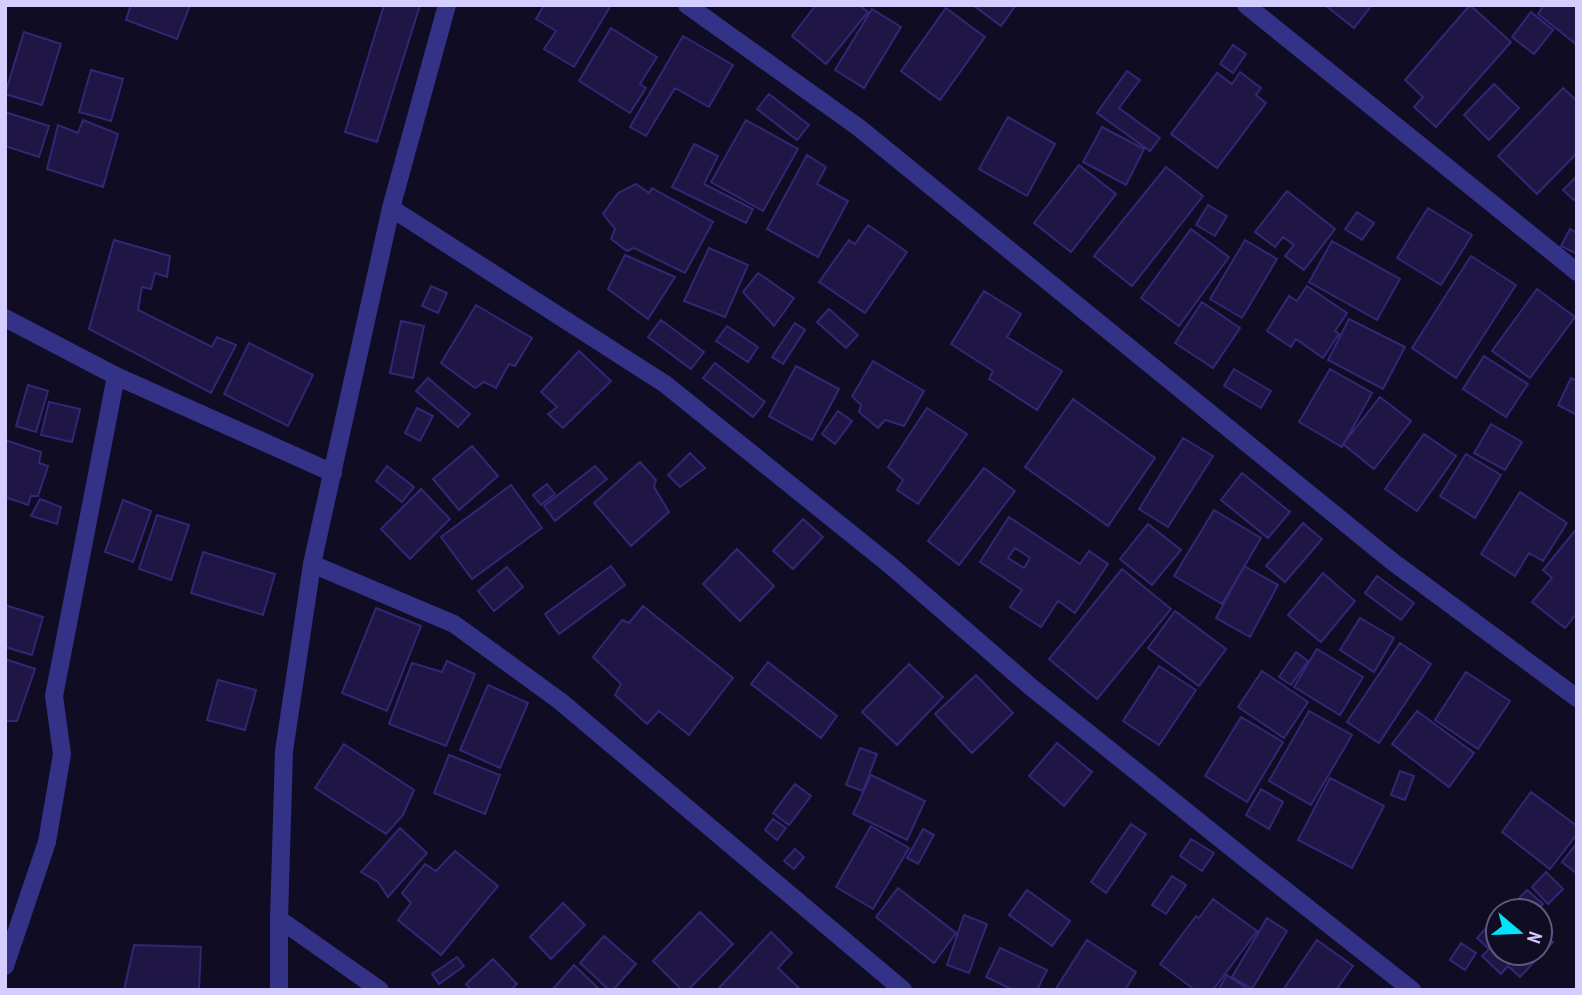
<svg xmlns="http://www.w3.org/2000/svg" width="1582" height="995" font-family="'PT Sans Narrow',sans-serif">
<rect width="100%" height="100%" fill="#0f0c24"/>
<path fill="#1f1646" stroke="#342675" stroke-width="2" fill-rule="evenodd" d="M131,5h59l-13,34 -51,-19z
M384,5h36l-43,137 -32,-10z
M544,5h67l-37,62 -30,-18 12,-18 -20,-12z
M816,5h43l9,7 -42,52 -34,-28z
M973,5h43l-15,21z
M1325,5h47l-18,23z
M1470,5l41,37 -75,85 -22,-20 9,-10 -18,-17z
M1544,5h33v40l-39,-31z
M946,8l39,29 -45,63 -39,-29z
M872,9l29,18 -37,61 -29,-18z
M1531,12l22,18 -19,24 -22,-17z
M611,28l46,29 -17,27 6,4 -16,25 -51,-32z
M24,32l37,12 -19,61 -37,-11z
M683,36l50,29 -24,42 -34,-19 -29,48 -16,-9z
M1233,45l13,9 -13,19 -13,-9z
M91,70l32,9 -12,42 -32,-9z
M1127,71l13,9 -21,28 41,30 -10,13 -53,-38z
M1240,72l21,16 -5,7 10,8 -49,65 -46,-34 46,-61 15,11z
M1494,84l25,24 -30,32 -25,-25z
M1563,88l14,13v52l-40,41 -39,-38z
M769,94l40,31 -12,15 -40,-31z
M5,112l44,14 -10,31 -34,-11z
M1008,117l47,27 -28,52 -48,-27z
M83,120l35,14 -15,53 -56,-18 11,-44 20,8z
M746,120l52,29 -35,62 -52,-29z
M1102,127l42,22 -18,36 -43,-23z
M694,144l24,12 -14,28 49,25 -7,14 -74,-36z
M807,155l19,12 -9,17 31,17 -30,56 -51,-28z
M1079,165l37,29 -45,58 -37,-29z
M1166,167l37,29 -71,90 -38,-30z
M1577,176v21l-3,3 -11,-10z
M636,184l13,9 3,-5 61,34 -28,51 -51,-25 -7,3 -16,-12 4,-10 -12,-15 15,-21z
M1287,191l48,38 -31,41 -19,-14 9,-11 -11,-8 -8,10 -20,-15z
M1208,205l19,11 -12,20 -19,-11z
M1428,208l44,27 -31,50 -44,-27z
M1357,212l17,11 -12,17 -17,-11z
M868,225l39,27 -42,61 -46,-31 30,-42 6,4z
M1191,229l38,28 -50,69 -38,-28z
M1570,229l7,4v21l-16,-8z
M114,240l56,16 -3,21 -12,-4 -4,16 -9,-2 -4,23 74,37 5,-10 19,8 -25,48 -122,-64z
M1245,240l32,19 -35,59 -32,-19z
M1332,241l68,38 -23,41 -68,-38z
M709,248l39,17 -23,52 -41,-16z
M625,255l50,22 -27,42 -40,-30z
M1471,256l45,29 -60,93 -44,-30z
M758,273l36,25 -20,28 -31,-34z
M431,286l16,7 -9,20 -16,-7z
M1307,286l40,27 -12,18 4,3 -16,24 -27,-19 -5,8 -24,-16 22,-35 8,5z
M1537,289l38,28 -45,61 -38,-27z
M984,291l37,23 -14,23 55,34 -25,39 -48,-31 4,-8 -42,-27z
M1202,302l38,26 -27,40 -38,-25z
M476,305l56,33 -17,28 -6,-2 -13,24 -12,-6 -9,6 -34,-25z
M829,309l29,26 -12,13 -29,-26z
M1349,319l56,28 -22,42 -55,-29z
M661,320l43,32 -13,17 -43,-32z
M401,321l23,5 -11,52 -23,-5z
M795,323l10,7 -22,34 -11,-7z
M727,326l31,21 -10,15 -32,-21z
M249,343l64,32 -25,51 -64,-32z
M579,351l32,30 -48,47 -15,-14 9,-7 -16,-15z
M1484,356l44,28 -22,33 -43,-28z
M873,361l51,30 -20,35 -19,-6 -7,8 -19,-16 2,-7 -9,-9z
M715,363l50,39 -12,15 -50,-39z
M796,366l43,23 -27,51 -43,-24z
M1234,369l37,22 -10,17 -37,-22z
M1330,369l42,24 -30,54 -43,-25z
M428,378l42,36 -12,13 -42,-36z
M1571,378l6,3v34l-19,-10z
M28,385l20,6 -12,41 -20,-6z
M1380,397l31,24 -37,48 -31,-25z
M1073,399l82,59 -47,68 -83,-59z
M49,402l31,7 -8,33 -31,-7z
M417,408l16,8 -13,25 -15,-8z
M927,408l40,26 -49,70 -21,-14 6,-10 -15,-13z
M838,411l14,10 -17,23 -13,-10z
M1491,424l31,18 -17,28 -31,-17z
M1424,434l32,22 -39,55 -32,-22z
M1183,438l30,18 -45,71 -29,-18z
M5,440l36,12 -2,11 9,3 -10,30h-7l-3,9 -23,-8z
M472,446l26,30 -39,34 -26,-31z
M690,453l15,15 -25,19 -12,-12z
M1466,454l35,21 -26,43 -35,-22z
M640,462l16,18 -2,7 15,25 -38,34 -37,-43z
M387,466l27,21 -12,15 -26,-21z
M595,466l12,13 -52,42 -11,-15z
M984,468l31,23 -56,74 -31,-24z
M1242,473l48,39 -22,26 -47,-38z
M547,484l8,10 -14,11 -8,-10z
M511,485l31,43 -70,51 -31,-42z
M421,489l29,30 -40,40 -29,-30z
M1520,492l47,31 -24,38 -14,-8 -14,23 -34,-22z
M40,499l21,8 -4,17 -26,-8z
M123,500l28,11 -18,51 -28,-10z
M1214,510l47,28 -39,66 -48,-28z
M157,515l32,10 -18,55 -32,-11z
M1009,517l71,47 9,-13 19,13 -33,49 -17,-12 -17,26 -31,-20 12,-17 -42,-28zM1015,548l15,10 -6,10 -16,-10z
M803,519l20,18 -30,32 -20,-18z
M1303,523l19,16 -37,43 -19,-16z
M1148,524l33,26 -29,35 -32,-26z
M1577,528v85l-12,15 -33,-26 20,-24 -9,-8z
M737,549l37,37 -34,35 -37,-37z
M203,552l72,22 -12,41 -72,-22z
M611,566l14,19 -66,49 -14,-20z
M1244,566l34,19 -28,52 -34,-19z
M507,567l16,20 -29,24 -16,-20z
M1122,569l49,40 -74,90 -48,-40z
M1323,573l32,28 -34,41 -33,-27z
M1377,576l37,27 -13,17 -36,-27z
M5,605l38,12 -11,38 -27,-8z
M643,606l90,72 -44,57 -30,-24 -12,13 -32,-29 6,-11 -28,-27 29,-37 7,3z
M376,608l45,18 -34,85 -45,-18z
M1175,611l51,38 -27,37 -51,-38z
M1360,618l34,20 -20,34 -34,-22z
M1400,643l31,21 -52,79 -32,-21z
M1317,649l46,28 -23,38 -46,-28z
M1296,652l12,9 -17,24 -12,-8z
M5,659l30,10 -18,52h-12z
M447,661l28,13 -29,72 -57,-22 23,-61 30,9z
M768,662l69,54 -16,22 -70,-54z
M909,664l34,33 -46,48 -35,-33z
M1159,666l37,24 -37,55 -36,-24z
M1262,671l46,31 -24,36 -46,-31z
M1466,672l44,29 -32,48 -43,-29z
M976,675l37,38 -41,40 -37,-39z
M218,680l38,10 -11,40 -38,-10z
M488,685l40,18 -28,65 -40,-18z
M1309,711l43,24 -41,70 -42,-24z
M1417,711l57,42 -25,34 -57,-43z
M1241,717l42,25 -36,60 -42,-26z
M1057,743l35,29 -28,34 -35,-30z
M344,744l70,46 -11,25 -17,19 -71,-46z
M860,748l17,6 -14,37 -17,-6z
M449,755l51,20 -15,39 -51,-21z
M1400,771l14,5 -9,24 -14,-5z
M871,775l54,26 -18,39 -54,-26z
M1330,778l54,28 -32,62 -54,-28z
M795,784l16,12 -22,29 -16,-12z
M1261,789l22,13 -14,27 -23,-14z
M1531,792l46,34v8l-27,35 -48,-37z
M773,819l13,9 -9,12 -12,-10z
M1131,824l15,10 -40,59 -15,-11z
M871,826l38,22 -36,61 -37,-22z
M400,828l27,25 -39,44 -10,-15 -17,-10z
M923,829l11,6 -16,29 -11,-6z
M1191,839l23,14 -12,18 -22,-15z
M1577,843v28l-2,1 -13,-10z
M795,849l9,8 -10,12 -10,-8z
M455,851l43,35 -57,69 -43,-35 13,-17 -9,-10 23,-29 11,7z
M1546,872l17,17 -15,15 -16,-17z
M1172,876l14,9 -20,29 -14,-9z
M898,888l58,45 -22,30 -58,-46z
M1027,890l43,31 -18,25 -43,-31z
M1527,890l16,14 -6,7h-16l-7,-7z
M1213,899l44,32 -44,59h-18l-35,-26 36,-48 3,2z
M563,903l22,22 -34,34 -21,-22z
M700,912l33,32 -45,46h-6l-29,-29z
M964,915l23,9 -18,49 -22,-8z
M1498,915v38h42v-23l13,12 -33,35 -12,-11 -7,8 -19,-18 7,-7 -12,-11z
M1267,918l20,13 -35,58 -20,-12z
M771,932l21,21 -14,15 22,21 -1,1h-82z
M604,936l32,28 -23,26h-4l-29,-27z
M1087,940l49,32 -11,18h-70z
M1317,940l36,26 -17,24h-53z
M1461,943l15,10 -11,17 -15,-10z
M134,945l67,2 -2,43h-75z
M1000,948l47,22 -10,20h-24l-27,-13z
M457,957l7,9 -25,18 -7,-10z
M493,959l24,25 -6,6h-40l-5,-6z
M574,965l26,25h-48z
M1227,975l22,15h-31z"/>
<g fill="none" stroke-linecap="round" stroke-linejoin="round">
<path stroke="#343287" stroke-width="18" d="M687,5l171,122 535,435 184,136
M1246,5l331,267
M391,208l274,176 225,181 141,122 217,174 164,129
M5,318l111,58 217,97
M312,564l142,60 106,77 343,289
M279,919l101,71
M5,966l42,-124 15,-88 -8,-58 62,-320"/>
<path stroke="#343287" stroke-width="18" d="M279,990v-71l5,-168 28,-187 79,-356 56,-203"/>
</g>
<rect width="1582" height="995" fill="none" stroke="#d3ceff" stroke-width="14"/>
<g transform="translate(1519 932) rotate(109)"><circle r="33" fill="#0f0c24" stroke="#5d5a7c" stroke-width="2"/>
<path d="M0-5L12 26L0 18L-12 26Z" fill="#00e3f9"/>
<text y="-10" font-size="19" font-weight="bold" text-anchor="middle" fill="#d3ceff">N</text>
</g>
</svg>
